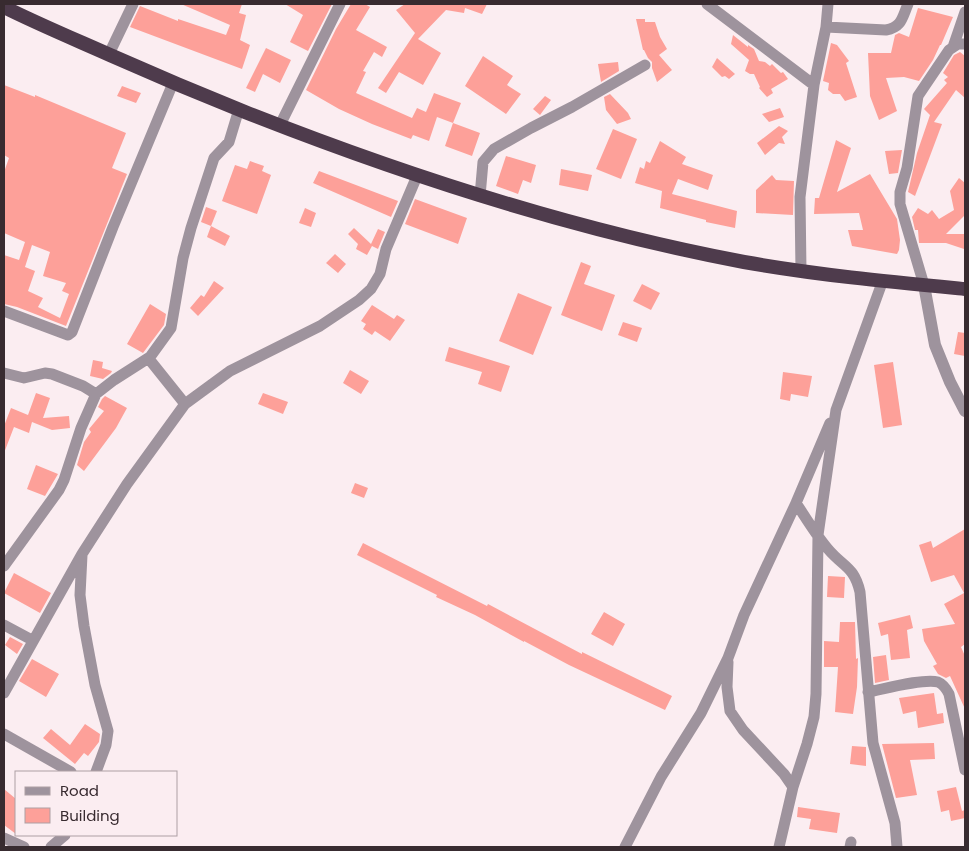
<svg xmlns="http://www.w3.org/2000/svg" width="969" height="851" font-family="Poppins,sans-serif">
<rect width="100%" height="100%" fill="#fbedf1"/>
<path fill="#fda099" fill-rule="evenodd" d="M181,4h61l-3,9 7,2 -6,25 10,5 -8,24 -112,-42 10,-21 38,15v-2l48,16 4,-10z
M285,4h47l-24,47 -18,-9 13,-27z
M351,4h14l5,3 -14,23 31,17 -5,10 -8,-5 -11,19 3,1 -10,21 56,25 5,-10 9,4 8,-19 27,10 -8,20 -16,-6 -8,24 -16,-6 -2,4 -39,-15 -33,-15 -33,-19 30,-61z
M405,4h82l-5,10 -17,-6 -1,5 -18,-3 -28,29 23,14 -18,32 -24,-13 -13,21 -8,-5 37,-55 -19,-23z
M918,8l35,9 -12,28h-1l-7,15 -14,21 -15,-4 -18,1 11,33 -18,9 -9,-24 -2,-43h23l4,-18 4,-2 10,4z
M636,19h9v3h10l5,15 7,12 -8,6 13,15 -15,12 -5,-14v-6l-4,-4 -4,-8h-1z
M733,35l15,12v-2l6,4 5,12 6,1 5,4 2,-2 9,9 2,-1 5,7 -17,10 2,4 -6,4 -8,-9 1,-1 -6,-13h-4l-5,-3 4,-11 -18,-16z
M831,43l6,2 12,16 -3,2 11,34 -12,4 -5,-7h-7l-5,-4 1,-7 -6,-2z
M266,48l25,12 -11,23 -17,-9 -8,18 -9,-4z
M960,52l5,4v42l-9,-8 -22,32 8,2 -27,72 -7,-4 9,-39 13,-38 -6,-6 23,-26 -3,-3 4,-3 -5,-4 11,-18z
M483,56l30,20 -6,9 14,9 -15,20 -41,-28z
M717,58l18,16 -6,5 -4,-3 -3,1 -10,-10z
M618,62l1,9 -18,11 -3,-18z
M4,85l31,12v-2l91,38 -14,35 15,6 -61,152 -49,-19 -13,-3v-49l15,5 6,-18 -21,-9v-61l5,-14 -5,-3zM32,245l18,7 -7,24 23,7 -4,8 7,3 -9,24 -22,-11 5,-9 -15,-7 7,-20 -10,-4z
M122,86l19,7 -5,10 -19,-7z
M610,94l18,19 3,6 -14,5 -11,-14 -2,-13z
M545,96l6,4 -11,15 -7,-6z
M780,108l4,9 -15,5 -7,-8z
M453,123l27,10 -8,23 -27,-10z
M779,126l9,5 -6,6 3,7 -6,-1 -14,12 -8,-12z
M613,129l24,10 -16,40 -25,-10z
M836,140l15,8 -14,44 33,-18 27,45 3,21 -1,10 -2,4 -45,-8 -4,-16h15l-4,-17 -45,1 1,-16h4z
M660,141l26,16 -4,7 31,11 -5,15 -30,-11 -6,15 65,17 -2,17 -29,-6v-2l-46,-12 2,-17 -27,-8 5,-16 4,2 2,-8 4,2z
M902,150l-4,23 -9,1 -4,-23z
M506,156l30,9 -5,18 -8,-3 -5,14 -22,-8z
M250,161l14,5 -2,5 9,4 -14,39 -35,-13 13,-36 12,4z
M561,169l31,6 -4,16 -29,-6z
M319,171l79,30 -7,16 -78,-34z
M772,175l4,5 18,1 -1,34 -37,-2v-23z
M959,178l6,5v32l-19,19h19l-1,15 -18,-6h-27l-1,-13h-3l-3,-13 6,-9 10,6 4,-4 7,9 15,-9 -4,-19z
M415,199l52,19 -9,26 -53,-20z
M206,207l11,4 -6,15 -10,-4z
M305,208l11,5 -5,14 -12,-4z
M211,226l19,10 -5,10 -18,-9z
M354,228l17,16 7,-15 7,3 -7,17 -6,-3 -5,9 -11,-6 2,-5 -10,-10z
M335,254l11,10 -8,9 -12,-10z
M581,262l10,4 -7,18 31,11 -13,36 -41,-16z
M214,281l10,7 -26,28 -8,-8 11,-13 3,2z
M642,284l18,9 -9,17 -18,-9z
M518,293l34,14 -19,48 -34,-14z
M150,304l16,10 -2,11 -21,28 -16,-9z
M372,305l22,14 3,-4 8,5 -15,21 -15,-10 -3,4 -9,-6 3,-5 -5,-3z
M623,322l19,6 -5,14 -19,-7z
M958,332l7,1v23l-11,-2z
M449,347l61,19 -9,26 -23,-8 4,-12 -37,-11z
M93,360l10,2 -1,6 10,3 -1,2 -8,6 -13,-3z
M893,362l9,63 -19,3 -9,-63z
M350,370l19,11 -8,13 -18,-11z
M783,372l29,4 -4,21 -17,-3 -1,7 -10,-2z
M36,393l14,5 -7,20 26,-2 1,12 -18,2 -20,-8 -3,11 -15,-6 -10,26v-27l7,-18 17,7z
M263,393l25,9 -5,12 -25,-10z
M105,396l22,12 -11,20 -32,43 -7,-6 7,-23 7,-10 -2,-3 15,-18 -6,-4 4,-8z
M36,465l22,9 -13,22 -18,-7z
M355,483l13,5 -4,10 -13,-5z
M965,529v115l-4,3 4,9v53l-15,-33 -4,2 -8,-4 -5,-8 4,-2 -13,-23 -2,-12 33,-5 -11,-20 20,-11 -10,-18 -23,7 -12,-37 12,-4 2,7z
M363,543l124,63 1,-2 94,50v-2l90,44 -7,14 -96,-45 -45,-24v1l-49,-27 -39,-18 1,-2 -80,-40z
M14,573l37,20 -11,20 -36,-20z
M828,576l17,1 -1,21 -17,-1z
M604,612l21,12 -12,22 -22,-12z
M910,615l3,13 -6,2 3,28 -19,2 -3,-26 -7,2 -3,-13z
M840,622h15l1,37 2,-1 -1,29 -4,27 -18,-2 3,-45h-14v-26l15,1z
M10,637l13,7 -6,10 -12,-9z
M886,655l3,25 -14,3 -2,-26z
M32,659l27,15 -13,23 -27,-16z
M934,693l3,21 6,-1 1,10 -26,5 -2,-17 -13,3 -4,-16z
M85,724l15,10 -1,8 -11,14 -4,-3 -9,11 -32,-26 8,-9 19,16z
M934,743l1,16 -25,1 7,35 -21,3 -14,-54z
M852,746l14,1v19l-16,-2z
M956,787l6,24 3,-1v8l-14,3 -2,-11 -8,2 -4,-21z
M4,789l12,10v35l-12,-9z
M798,807l42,6 -3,20 -28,-4 2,-10 -14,-2z"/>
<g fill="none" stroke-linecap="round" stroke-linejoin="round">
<path stroke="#9e939d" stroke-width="11" d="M707,4l107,81
M826,27l60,3c16,-3 16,-12 22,-26
M953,47l12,-35
M109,54l24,-50
M280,125l60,-121
M480,196l3,-34 11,-13 37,-21 41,-21 73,-42
M801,271l-1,-74 14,-112 12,-58 2,-23
M924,285l-24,-81v-12l7,-24 11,-72 31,-46 9,-6h7
M4,311l64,24 4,-3 41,-105 60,-144
M149,359l36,45
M4,373l20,5 21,-5 7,1 31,12 13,8
M796,503c10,15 20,32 32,46 15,18 26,17 32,43l13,151 22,80 2,24
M82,555l-2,40 4,31 11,59 13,46 -2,14 -10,27
M4,566l55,-76 5,-10 17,-52 15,-34 18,-14 36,-23 21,-29 12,-70 8,-30 23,-70 15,-16 10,-33
M4,625l28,15
M728,662l-1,25 3,24 13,19 41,44 9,13
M868,692c16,-3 56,-14 70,-10 5,2 9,8 11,12l16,76
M4,693l78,-139 45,-70 58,-80 45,-33 90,-45 39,-26 12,-11 9,-15 6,-25 31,-73
M4,734l67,38
M4,838l20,9
M51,847l14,-12
M625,847l36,-70 40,-64 27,-55 16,-43 52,-112 34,-80
M779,847l14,-60 14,-43 7,-27 2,-23 2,-159 18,-125 47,-130
M850,847l1,-5"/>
<path stroke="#9e939d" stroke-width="12" d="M924,285l11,60 15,37 15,29"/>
<path stroke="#4e3b4c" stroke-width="14" d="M4,7c34,17 70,32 106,48 45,20 90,39 135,57 162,64 328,118 499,150 73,13 148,20 221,27"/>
</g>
<rect width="969" height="851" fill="none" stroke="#382b30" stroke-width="10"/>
<rect x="15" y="771" width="162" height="65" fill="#fbedf1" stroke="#ad9fa4"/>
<rect x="25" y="787" width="25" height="8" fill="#9e939d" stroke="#ad9fa4"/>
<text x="60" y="796" font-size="15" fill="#382b30">Road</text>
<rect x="25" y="808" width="25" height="15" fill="#fda099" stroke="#ad9fa4"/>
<text x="60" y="821" font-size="15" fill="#382b30">Building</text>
</svg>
